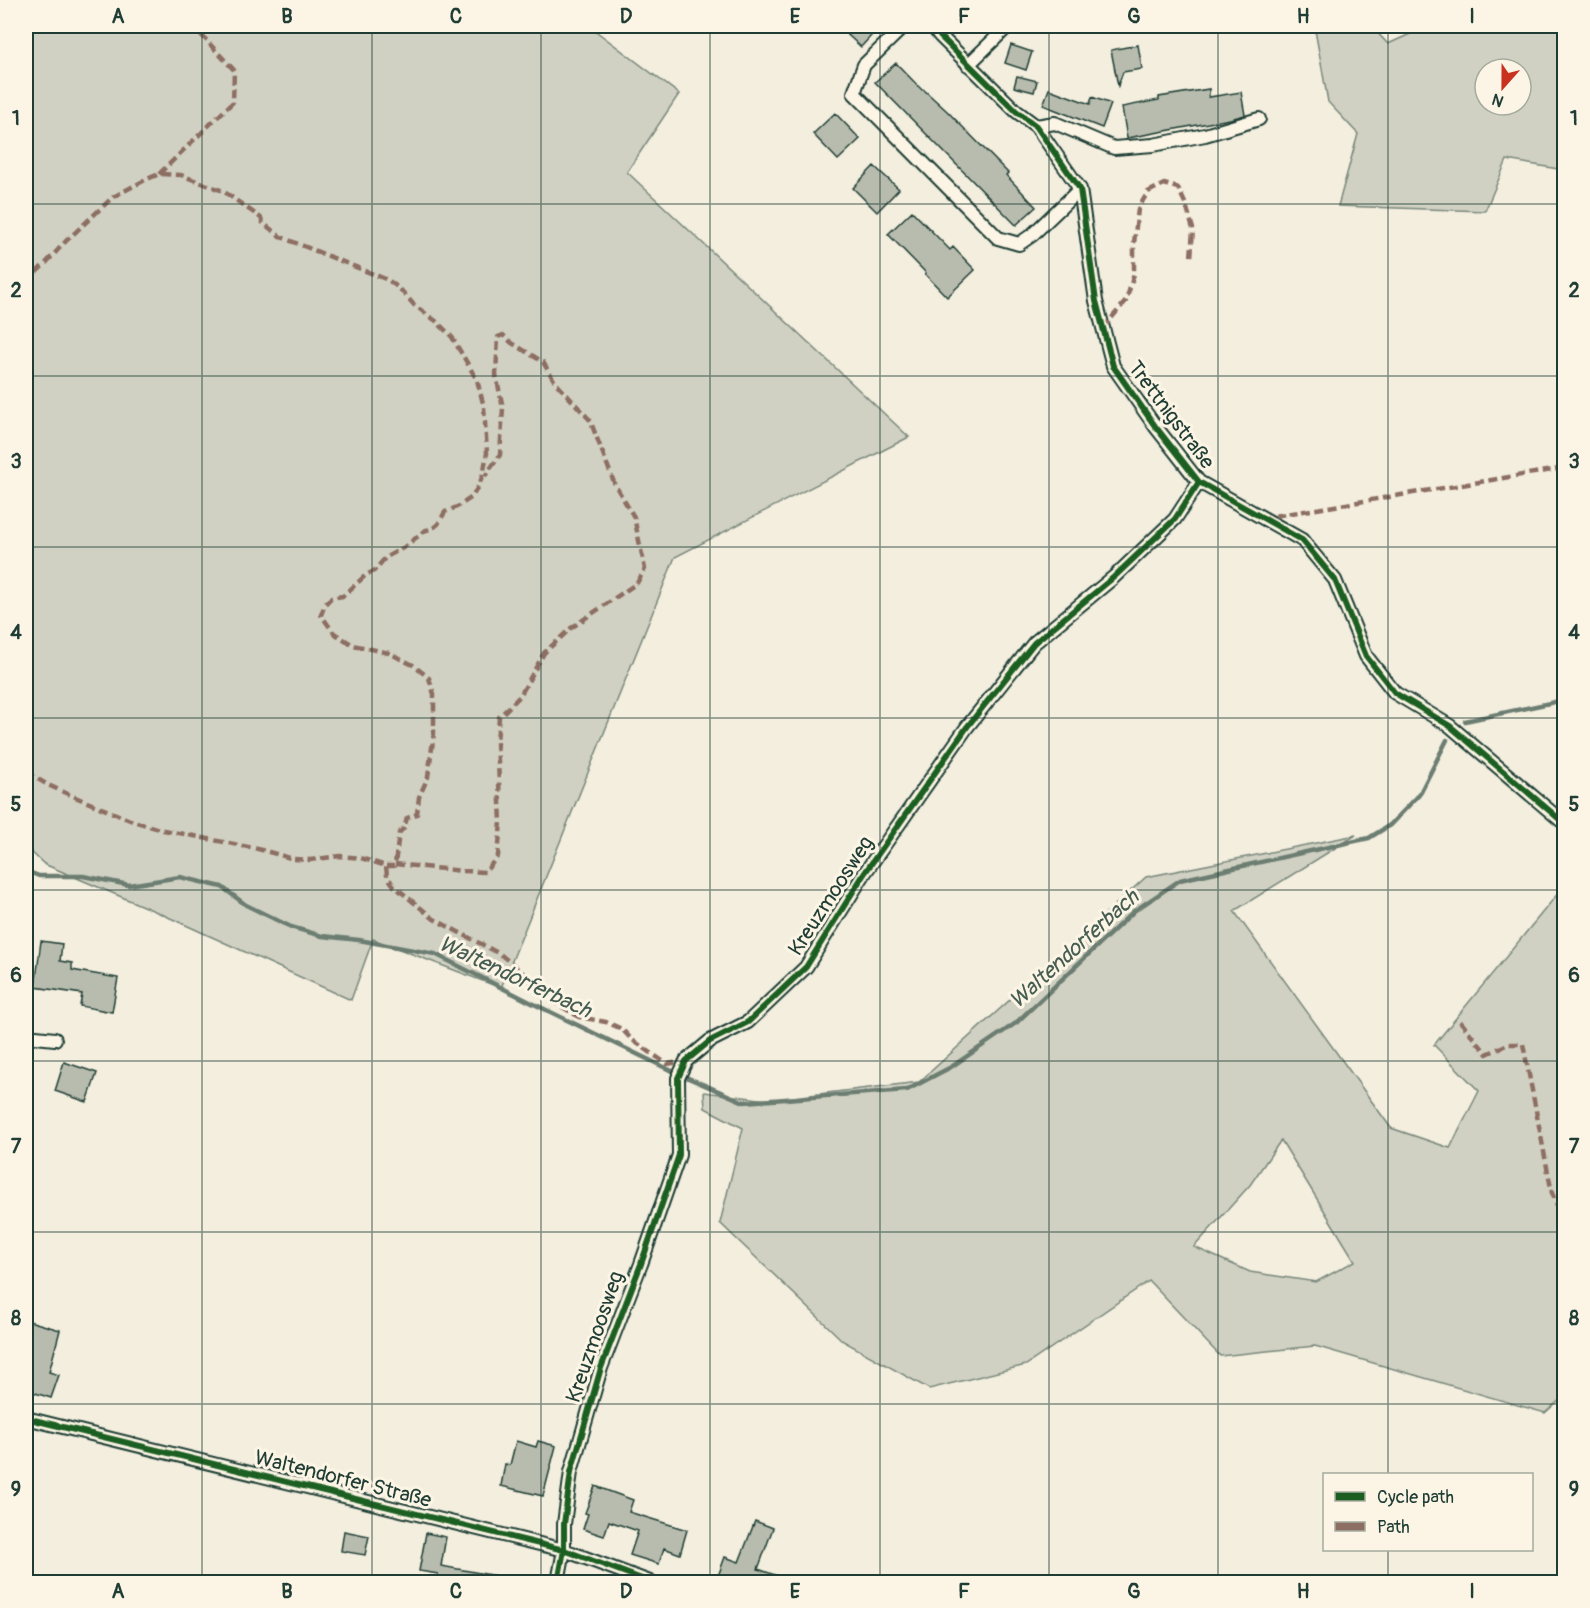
<svg xmlns="http://www.w3.org/2000/svg" width="1590" height="1608" font-family="Pangolin,sans-serif">
<rect width="100%" height="100%" fill="#f3eede"/>
<filter id="ink" filterUnits="userSpaceOnUse"><feTurbulence type="fractalNoise" baseFrequency=".0167" numOctaves="2"/><feDisplacementMap in="SourceGraphic" scale="12" xChannelSelector="R" yChannelSelector="G"/><feConvolveMatrix kernelMatrix="1 2 1 2 8 2 1 2 1" color-interpolation-filters="sRGB"/></filter>
<g filter="url(#ink)">
<path fill="#d0d1c2" stroke="#78877b" stroke-width="1.5" fill-rule="evenodd" d="M26,26h563l90,68 -52,78 282,265 -234,120 -174,431 -128,-49 -22,61 -194,-88 -113,-48 -18,-17z
M1321,26h50l17,18 40,-18h136v144l-57,-10 -22,51 -147,-5 20,-72 -30,-32 -13,-72zM1485,69h36v36h-36z
M1356,835l-122,76 157,217 59,20 29,-57 -45,-46 130,-159v510l-19,17 -230,-67 -95,10 -71,-75 -123,84 -97,24 -86,-48 -123,-118 23,-95 -38,-20 -1,-16 64,8 151,-18 227,-205zM1281,1140l74,121 -39,21 -66,-10 -56,-25 56,-62z"/>
<g fill="none" stroke-linecap="round" stroke-linejoin="round">
<path stroke="#6c7d72" stroke-width="4.5" d="M1465,721l99,-21
M26,871l13,5h44l46,9 51,-8 42,10 24,18 45,22 31,9 37,4 76,14 99,50 140,68
M686,1077l58,25 163,-12 44,-23 65,-44 118,-112 46,-31 189,-42 21,-13 29,-30 28,-55"/>
</g>
<path fill="#b8bcae" stroke="#1f3d34" stroke-width="1.5" d="M838,26h42l-19,21z
M1011,45l21,7 -6,18 -21,-7z
M1138,45l4,24 -19,3 -5,14 -7,-36z
M896,63l26,27 1,-1 24,22 61,62 -2,2 30,32 -20,18 -141,-143z
M1017,76l20,5 -3,11 -20,-5z
M1049,89l41,15 2,-7 19,7 -9,24 -59,-23z
M1209,89v8l32,-5 4,23 -15,4 -103,19 -5,-31 37,-7v-3z
M835,113l25,26 -22,21 -25,-26z
M874,166l25,23 -22,23 -24,-24z
M912,211l38,39 3,-3 22,23 -28,27 -22,-23 1,-1 -38,-39z
M41,941l21,3 -2,17 12,2v7l46,8 -6,34 -32,-6 2,-12 -47,-7z
M64,1062l33,11 -10,29 -32,-11z
M29,1321l31,9 -11,42 10,3 -8,23 -25,-8v-54z
M516,1441l20,6 2,-6 18,5 -13,50 -42,-10 4,-22 5,1z
M595,1486l38,14 -4,12 58,18 -7,24 -16,-6 -5,16 -29,-9 8,-24 -29,-10 -5,15 -21,-7 5,-15 -3,-1z
M755,1521l18,7 -15,41 34,12 -1,1h-63l-11,-3 8,-22 14,5z
M344,1531l25,5 -4,19 -24,-4z
M426,1533l20,4 -5,29 55,10v6h-51l-8,-1 1,-7 -19,-3z"/>
<g fill="none" stroke-linecap="round" stroke-linejoin="round">
<g stroke="#1f3d34" stroke-width="16">
<path id="minor" d="M904,26l-40,39 -10,28 144,145 21,6 13,-9 48,-46
M932,26l8,10 76,75 20,15 44,63 16,112 17,65 42,60 44,56 103,58 33,40 31,76 29,37 55,33 114,97
M968,65l40,-39
M1036,126l19,-3 59,25 39,-3 52,-10 54,-16
M26,1036l29,3
M26,1418l538,132 86,32
M558,1582l6,-32v-26l7,-52 30,-104 40,-104 38,-109 -1,-77 8,-17 24,-20 38,-19 58,-55 58,-93 103,-147 67,-84 80,-66 61,-58 24,-37"/>
</g>
<use href="#minor" stroke="#fcf5e5" stroke-width="12"/>
<path stroke="#8d6e63" stroke-width="4.5" stroke-dasharray="9 4.5" stroke-linecap="butt" d="M159,174l74,-72 1,-32 -41,-44
M26,282l20,-19 20,-22 47,-44 32,-17 14,-6 22,1 42,16 38,27 2,5 18,14 107,43 12,9 14,16 22,16 16,16 25,43 7,27 3,46 -3,17 -4,13 -8,14 -13,9 -14,6 -7,12 -6,5 -6,1 -23,18 -17,9 -12,14 -8,4 -23,21 -12,2 -6,6 -4,11 13,18 19,12 36,8 24,12 16,13 5,16v39l-6,44 -9,20 -2,17 -10,4 -3,10 -5,5 -4,31 -1,2h-8
M1103,328l23,-27 8,-27v-31l4,-34 10,-17 16,-8 14,4 8,17 7,24 -2,29
M1262,518l302,-50
M26,772l22,13 20,9 62,26 29,9 99,20 36,10 16,1 30,-4 21,2 25,8 1,10 7,10 40,33 66,35 24,20 14,16 21,15 20,12 27,5 16,7 9,10 36,25 19,-3
M395,864l68,7 22,1 13,-16 3,-34 -4,-80 2,-25 21,-21 24,-43 27,-25 66,-45 8,-14 -11,-52 -19,-32 -25,-65 -35,-38 -12,-20 -31,-19 -9,-8 -5,2 -2,38 7,33 -3,47 -15,21
M1460,1021l27,33 21,-10h15l29,149 12,29"/>
<g stroke="#fcf5e5" stroke-width="10">
<path id="cycleway" d="M932,26l8,10 76,75 20,15 44,63 16,112 17,65 42,60 44,56 103,58 33,40 31,76 29,37 55,33 114,97
M26,1418l538,132 86,32
M558,1582l6,-32v-26l7,-52 30,-104 40,-104 38,-109 -1,-77 8,-17 24,-20 38,-19 58,-55 58,-93 103,-147 67,-84 80,-66 61,-58 24,-37"/>
</g>
<use href="#cycleway" stroke="#1b5e20" stroke-width="6"/>
</g>
</g>
<path fill="none" stroke="#1f3d34" stroke-width="1.5" stroke-opacity="0.55" d="M202,26v1556M372,26v1556M541,26v1556M710,26v1556M880,26v1556M1049,26v1556M1218,26v1556M1388,26v1448M26,204h1538M26,376h1538M26,547h1538M26,718h1538M26,890h1538M26,1061h1538M26,1232h1538M26,1404h1538M1388,1550v32"/>
<g text-anchor="middle" dominant-baseline="central" stroke-width="6" stroke-linejoin="round" paint-order="stroke">
<g font-size="21" fill="#1f3d34" stroke="#fcf5e5">
<text transform="translate(1171 415) rotate(53)">Trettnigstraße</text>
<text transform="translate(831 896) rotate(-57)">Kreuzmoosweg</text>
<text transform="translate(595 1337) rotate(-71)">Kreuzmoosweg</text>
<text transform="translate(343 1479) rotate(14)">Waltendorfer Straße</text>
</g>
<g font-size="22" font-style="italic" fill="#465d53" stroke="#fcf5e5">
<text transform="translate(1074 949) rotate(-42)">Waltendorferbach</text>
<text transform="translate(515 977) rotate(25)">Waltendorferbach</text>
</g>
</g>
<rect width="1590" height="1608" fill="none" stroke="#fcf5e5" stroke-width="66"/>
<rect x="1323" y="1473" width="210" height="78" fill="#fcf5e5" stroke="#a4ab9e" stroke-width="1.5"/>
<rect x="1335" y="1492" width="30" height="9" fill="#1b5e20" stroke="#a4ab9e" stroke-width="1.5"/>
<text x="1377" y="1503" font-size="18" fill="#1f3d34">Cycle path</text>
<rect x="1335" y="1522" width="30" height="9" fill="#8d6e63" stroke="#a4ab9e" stroke-width="1.5"/>
<text x="1377" y="1533" font-size="18" fill="#1f3d34">Path</text>
<g transform="translate(1503 87) rotate(201)"><circle r="28" fill="#fcf5e5" stroke="#a4ab9e" stroke-width="1.5"/>
<path d="M0-4.5L10 22L0 15L-10 22Z" fill="#c8321e"/>
<text y="-9" font-size="16" font-weight="bold" text-anchor="middle" fill="#1f3d34">N</text>
</g>
<rect x="33" y="33" width="1524" height="1542" fill="none" stroke="#1f3d34" stroke-width="2"/>
<g font-size="20" text-anchor="middle" font-weight="bold" fill="#1f3d34">
<text x="118" y="23">A</text>
<text x="287" y="23">B</text>
<text x="456" y="23">C</text>
<text x="626" y="23">D</text>
<text x="795" y="23">E</text>
<text x="964" y="23">F</text>
<text x="1134" y="23">G</text>
<text x="1303" y="23">H</text>
<text x="1472" y="23">I</text>
<text x="16" y="125">1</text>
<text x="1574" y="125">1</text>
<text x="16" y="297">2</text>
<text x="1574" y="297">2</text>
<text x="16" y="468">3</text>
<text x="1574" y="468">3</text>
<text x="16" y="639">4</text>
<text x="1574" y="639">4</text>
<text x="16" y="811">5</text>
<text x="1574" y="811">5</text>
<text x="16" y="982">6</text>
<text x="1574" y="982">6</text>
<text x="16" y="1153">7</text>
<text x="1574" y="1153">7</text>
<text x="16" y="1325">8</text>
<text x="1574" y="1325">8</text>
<text x="16" y="1496">9</text>
<text x="1574" y="1496">9</text>
<text x="118" y="1598">A</text>
<text x="287" y="1598">B</text>
<text x="456" y="1598">C</text>
<text x="626" y="1598">D</text>
<text x="795" y="1598">E</text>
<text x="964" y="1598">F</text>
<text x="1134" y="1598">G</text>
<text x="1303" y="1598">H</text>
<text x="1472" y="1598">I</text>
</g>
</svg>
